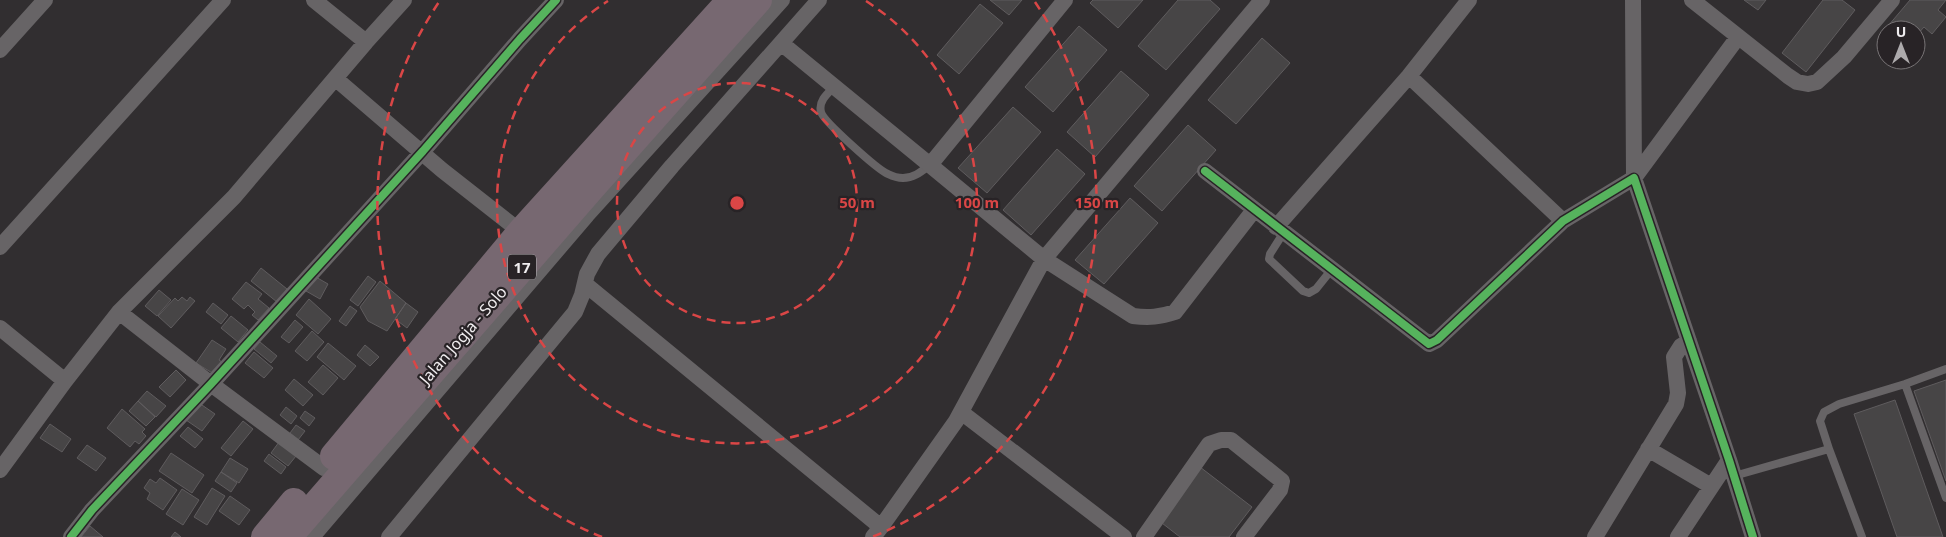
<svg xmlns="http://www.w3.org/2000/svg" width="1946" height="537" font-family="'Noto Sans',sans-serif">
<rect width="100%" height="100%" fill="#312e30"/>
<path fill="#474546" stroke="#5f5c5e" d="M990,0h32l-13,15z
M1093,0h50l-25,28 -28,-25z
M1178,0h32l10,9 -54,61 -28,-24z
M1744,0h22l-8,10z
M1823,0h19l13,10 -49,62 -24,-19z
M1910,0h36l-8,10 8,7 -14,17 -8,-7 -8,9v-6h-23l-5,-4z
M980,4l23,19 -44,51 -22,-19z
M1079,26l28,24 -54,62 -28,-25z
M1262,38l28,25 -54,61 -28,-24z
M1121,71l28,24 -54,62 -28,-25z
M1013,107l28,25 -54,61 -29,-25z
M1188,125l28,25 -54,61 -28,-25z
M1057,149l28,25 -54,61 -28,-25z
M1130,198l28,25 -54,61 -29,-24z
M261,268l26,21 -10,13 -26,-21z
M314,276l14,8 -8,15 -14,-8z
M368,276l8,6 -18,24 -8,-6z
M380,281l26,22 -19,28 -19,-10 -8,-14z
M246,282l16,12 -4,5 11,9 -11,12 -6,-5 3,-3 -7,-7 -4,4 -12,-10z
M159,290l12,10 -14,16 -12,-10z
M182,297l5,4 3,-4 5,4 -24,27 -13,-12 17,-18 3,3z
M309,299l22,20 -13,15 -22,-19z
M213,303l15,12 -7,9 -15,-12z
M406,303l12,9 -11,16 -12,-9z
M350,306l7,5 -11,15 -7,-5z
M231,316l17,14 -10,12 -17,-14z
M295,320l8,7 -14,16 -8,-6z
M312,331l12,11 -17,19 -12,-10z
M212,340l14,9 -7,11 3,2 -8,12 -18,-11z
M260,342l17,14 -6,7 -17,-14z
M328,343l28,23 -12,14 -27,-23z
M365,345l14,12 -9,9 -13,-11z
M254,352l19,16 -9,10 -19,-15z
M323,365l15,13 -15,17 -15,-13z
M176,370l10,10 -16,17 -11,-10z
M294,379l19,16 -10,11 -18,-16z
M1946,380v101l-32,-90z
M147,391l19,15 -10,11 -18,-16z
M1895,400l48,137h-46l-43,-123z
M138,401l17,16 -9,9 -17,-15z
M199,403l16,11 -13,17 -16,-11z
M286,407l11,9 -6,8 -11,-9z
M122,409l23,20 -3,3 4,4 -7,8 -4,-3 -5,6 -23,-19z
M305,411l10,7 -6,8 -9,-8z
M243,421l10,8 -22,27 -10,-8z
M50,424l21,15 -9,13 -22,-14z
M296,425l9,6 -7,9 -8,-7z
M188,427l15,12 -8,9 -15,-12z
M279,442l17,14 -8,10 -17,-13z
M87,445l19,13 -10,13 -19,-13z
M171,453l33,22 -12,18 -33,-22z
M269,454l17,13 -5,7 -17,-13z
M230,458l18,11 -9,14 -18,-11z
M1200,467l52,40 -23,30h-49l-22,-17z
M221,472l16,11 -6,9 -16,-11z
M160,478l17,12 -14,20 -16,-11 3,-6 -6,-5 6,-9 6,4z
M212,488l13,8 -18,29 -13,-8z
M182,489l17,11 -16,25 -17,-11z
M230,496l20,14 -11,15 -20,-14z
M90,526l13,11h-22z
M175,532l6,5h-10z"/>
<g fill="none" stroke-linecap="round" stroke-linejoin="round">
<path stroke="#676466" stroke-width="8" d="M835,86c-7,7 -17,15 -14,26 2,9 57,58 67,62 4,2 11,4 15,4 11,0 19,-7 27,-13
M1284,232l-14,22 -1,5 34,32 6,2 7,-4 16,-20
M1905,384l41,114
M1829,449l33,88
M1734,476l95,-27 -9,-28 4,-9 15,-8 66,-20 41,-15"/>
<path stroke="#676466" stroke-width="16" d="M314,0l52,42
M819,0l-38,43 149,122
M1633,0l1,178 104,-141
M1692,0l96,76 9,6 11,2 9,-2 27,-25 48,-57
M0,50l45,-50
M1409,76l154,145
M336,79l106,91 79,62
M1205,171l224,173 8,-4 126,-119 71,-43 95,282 24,77
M1254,210l-79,102c-15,5 -26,6 -42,4l-89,-57 218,-259
M1276,227l133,-151 60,-76
M0,247l223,-247
M585,284l296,243 -8,10
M119,312l92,72 113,84
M0,328l65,53
M961,412l163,125
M1648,449l63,37
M0,470l65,-89 54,-69 115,-115 132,-155 38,-42
M881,527l75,-106 88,-162 -114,-94 135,-165
M71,537l21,-27 119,-126 212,-233 97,-112 36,-39
M312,537l275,-322 195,-215
M389,537l186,-225 7,-17 5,-21 11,-20 74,-88 109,-123
M1144,537l65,-93 12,-4h10l51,41 -2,9 -36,47
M1595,537l81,-133 2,-11 -4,-36 7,-11 8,-5
M1678,537l51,-77"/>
<path stroke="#776871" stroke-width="28" d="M334,456l187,-224 210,-232
M265,537l29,-35
M288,537l303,-349 167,-188"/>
<g stroke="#282326" stroke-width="11">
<path id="cycleway" d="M1205,171l224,173 8,-4 126,-119 71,-43 95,282 24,77
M71,537l21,-27 119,-126 212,-233 97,-112 36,-39"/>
</g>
<use href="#cycleway" stroke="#56b35d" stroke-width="8"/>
</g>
<g fill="none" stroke="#da4646" stroke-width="2.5" stroke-dasharray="9 6">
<circle cx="737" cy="203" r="120"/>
<path d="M866 1A240 240 0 1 1 608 1"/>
<path d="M602 537A360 360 0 0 1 439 2M1035 2A360 360 0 0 1 872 537"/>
</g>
<g text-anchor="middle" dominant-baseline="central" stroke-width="4.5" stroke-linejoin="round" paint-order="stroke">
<rect fill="#282326" stroke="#b4b0b3" stroke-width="1" x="508" y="254.5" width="28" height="25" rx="4"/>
<g font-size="15" font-weight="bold" fill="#f0edef">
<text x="522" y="267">17</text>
</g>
<g font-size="16" fill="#f0edef" stroke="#282326">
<text transform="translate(463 335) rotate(-49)">Jalan Jogja - Solo</text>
</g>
</g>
<circle cx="737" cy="203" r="8" fill="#da4646" stroke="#282326" stroke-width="2.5"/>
<g font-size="15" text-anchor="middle" font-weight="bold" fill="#da4646" stroke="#282326" stroke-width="4.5" stroke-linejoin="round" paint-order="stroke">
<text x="857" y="208">50 m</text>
<text x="977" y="208">100 m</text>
<text x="1097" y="208">150 m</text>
</g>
<g transform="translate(1901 45)"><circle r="24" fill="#282326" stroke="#787476"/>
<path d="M0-4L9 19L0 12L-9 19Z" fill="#adaaac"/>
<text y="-8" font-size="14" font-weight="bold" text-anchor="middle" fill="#f0edef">U</text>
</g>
</svg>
